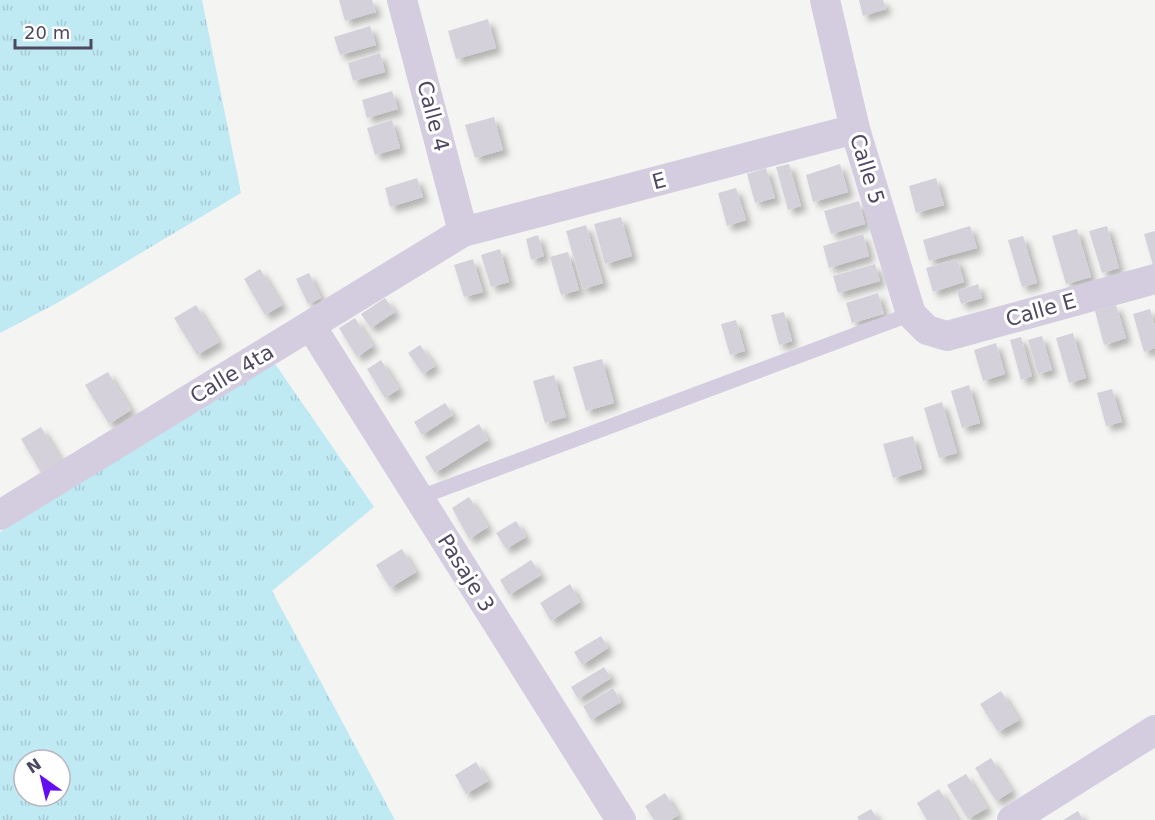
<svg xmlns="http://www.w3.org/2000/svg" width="1155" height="820" font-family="'DejaVu Sans',sans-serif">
<defs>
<pattern id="grass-tufts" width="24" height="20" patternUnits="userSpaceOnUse" patternTransform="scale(1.5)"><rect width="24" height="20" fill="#bfe9f3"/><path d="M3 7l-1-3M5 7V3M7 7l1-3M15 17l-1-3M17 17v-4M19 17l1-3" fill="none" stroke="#a6c9d3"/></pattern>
<filter id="shadow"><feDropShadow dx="5.5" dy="5.5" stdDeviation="3" flood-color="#0004"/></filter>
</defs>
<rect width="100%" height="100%" fill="#f4f4f2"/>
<path fill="url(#grass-tufts)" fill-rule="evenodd" d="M0,0h202l39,193 -182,109 -59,31z
M271,358l103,149 -102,84 123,229h-395v-288zM24,760h36v36h-36z"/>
<path fill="#d5d1da" filter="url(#shadow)" d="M339,0h33l4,12 -31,9z
M859,0h24l3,9 -23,7z
M488,19l8,29 -40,11 -8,-28z
M370,26l6,19 -36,10 -6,-18z
M380,53l5,19 -32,9 -5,-18z
M392,91l6,18 -31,9 -5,-18z
M494,117l9,33 -28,8 -10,-33z
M392,120l8,28 -25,7 -8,-27z
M789,164l12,42 -13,4 -12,-43z
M840,164l8,28 -35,10 -7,-27z
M766,168l9,30 -20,5 -8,-29z
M417,178l6,19 -33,10 -5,-19z
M936,178l8,27 -28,8 -7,-27z
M736,188l10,32 -19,6 -9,-33z
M859,201l6,23 -34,10 -7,-23z
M621,217l11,39 -27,8 -11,-40z
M586,225l17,58 -20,6 -17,-58z
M970,226l7,22 -48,13 -6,-21z
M1107,226l12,42 -17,5 -13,-42z
M1077,229l14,48 -25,7 -14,-48z
M1155,231v33l-2,1 -9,-31z
M863,234l6,22 -40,12 -6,-22z
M538,235l6,21 -13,4 -5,-21z
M1023,236l14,47 -15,4 -14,-47z
M500,249l9,33 -18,5 -10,-32z
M568,252l11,38 -18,5 -11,-38z
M473,259l10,33 -19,5 -10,-32z
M957,259l7,23 -31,10 -7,-24z
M875,264l5,17 -42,12 -5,-17z
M260,269l22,36 -17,10 -21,-36z
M309,273l12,25 -13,6 -12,-25z
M978,284l4,14 -21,6 -4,-13z
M878,293l6,21 -32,9 -6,-20z
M385,298l10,14 -24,16 -10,-14z
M196,305l23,37 -22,13 -23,-37z
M1116,305l10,33 -22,7 -9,-34z
M1150,309l5,17v22l-11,4 -11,-38z
M784,312l8,29 -13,4 -8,-30z
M355,318l18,28 -16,11 -18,-29z
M736,320l9,31 -15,4 -9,-31z
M1073,333l13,45 -17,5 -13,-45z
M1042,336l10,34 -14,4 -10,-34z
M1021,337l11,39 -11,4 -11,-40z
M996,343l9,31 -22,7 -9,-31z
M420,345l15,21 -12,8 -15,-21z
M602,359l12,44 -28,8 -13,-44z
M381,360l18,29 -14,9 -18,-29z
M108,372l23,38 -22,14 -24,-39z
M554,375l12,42 -21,6 -12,-42z
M969,385l11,38 -18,5 -11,-37z
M1112,389l10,33 -16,4 -9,-33z
M942,402l15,51 -18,5 -15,-50z
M445,403l8,12 -31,20 -8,-13z
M479,424l9,16 -53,33 -10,-16z
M41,427l22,36 -20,13 -22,-37z
M913,436l9,33 -29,9 -10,-34z
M469,497l19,30 -19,12 -17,-31z
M516,521l10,16 -20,12 -10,-16z
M402,549l14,23 -26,16 -14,-23z
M531,560l10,15 -32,20 -9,-15z
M570,584l10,18 -29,19 -11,-18z
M601,636l7,12 -26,17 -8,-13z
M604,667l7,11 -33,21 -7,-12z
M613,688l8,14 -30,18 -8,-14z
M1001,691l18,29 -21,12 -18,-28z
M991,758l21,33 -16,10 -21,-33z
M476,762l12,19 -22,13 -11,-19z
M966,774l21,34 -19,11 -21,-34z
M939,789l19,31h-31l-10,-17z
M665,793l13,22 -7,5h-17l-9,-14z
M871,809l7,11h-19l-2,-3z
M1078,811l5,9h-20z"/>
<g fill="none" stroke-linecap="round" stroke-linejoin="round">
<path stroke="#d3cddf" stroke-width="15" d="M418,498l493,-184"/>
<path stroke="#d3cddf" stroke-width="30" d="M402,0l61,232
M825,0l30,129 56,185 16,16 20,6 208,-57
M311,326l310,494
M0,515l463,-283 392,-103
M1012,820l143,-90"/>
</g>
<g text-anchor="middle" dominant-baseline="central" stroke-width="6" stroke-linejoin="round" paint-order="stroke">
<g font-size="21" fill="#4f4861" stroke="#fff">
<text transform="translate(433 116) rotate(75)">Calle 4</text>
<text transform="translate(867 169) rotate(73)">Calle 5</text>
<text transform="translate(659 181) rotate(-15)">E</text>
<text transform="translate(1041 310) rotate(-16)">Calle E</text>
<text transform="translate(232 374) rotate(-31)">Calle 4ta</text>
<text transform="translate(466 573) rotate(58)">Pasaje 3</text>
</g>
</g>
<g transform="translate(42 778) rotate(326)"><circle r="28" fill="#ffffff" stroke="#b9b6c0" stroke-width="1.5"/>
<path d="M0-4.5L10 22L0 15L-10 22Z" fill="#640df3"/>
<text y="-9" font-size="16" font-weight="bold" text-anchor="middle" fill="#4f4861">N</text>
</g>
<path d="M15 39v9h76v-9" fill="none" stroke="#4f4861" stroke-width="3"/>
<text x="24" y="39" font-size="18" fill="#4f4861" stroke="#ffffff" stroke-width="4.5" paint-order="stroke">20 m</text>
</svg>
